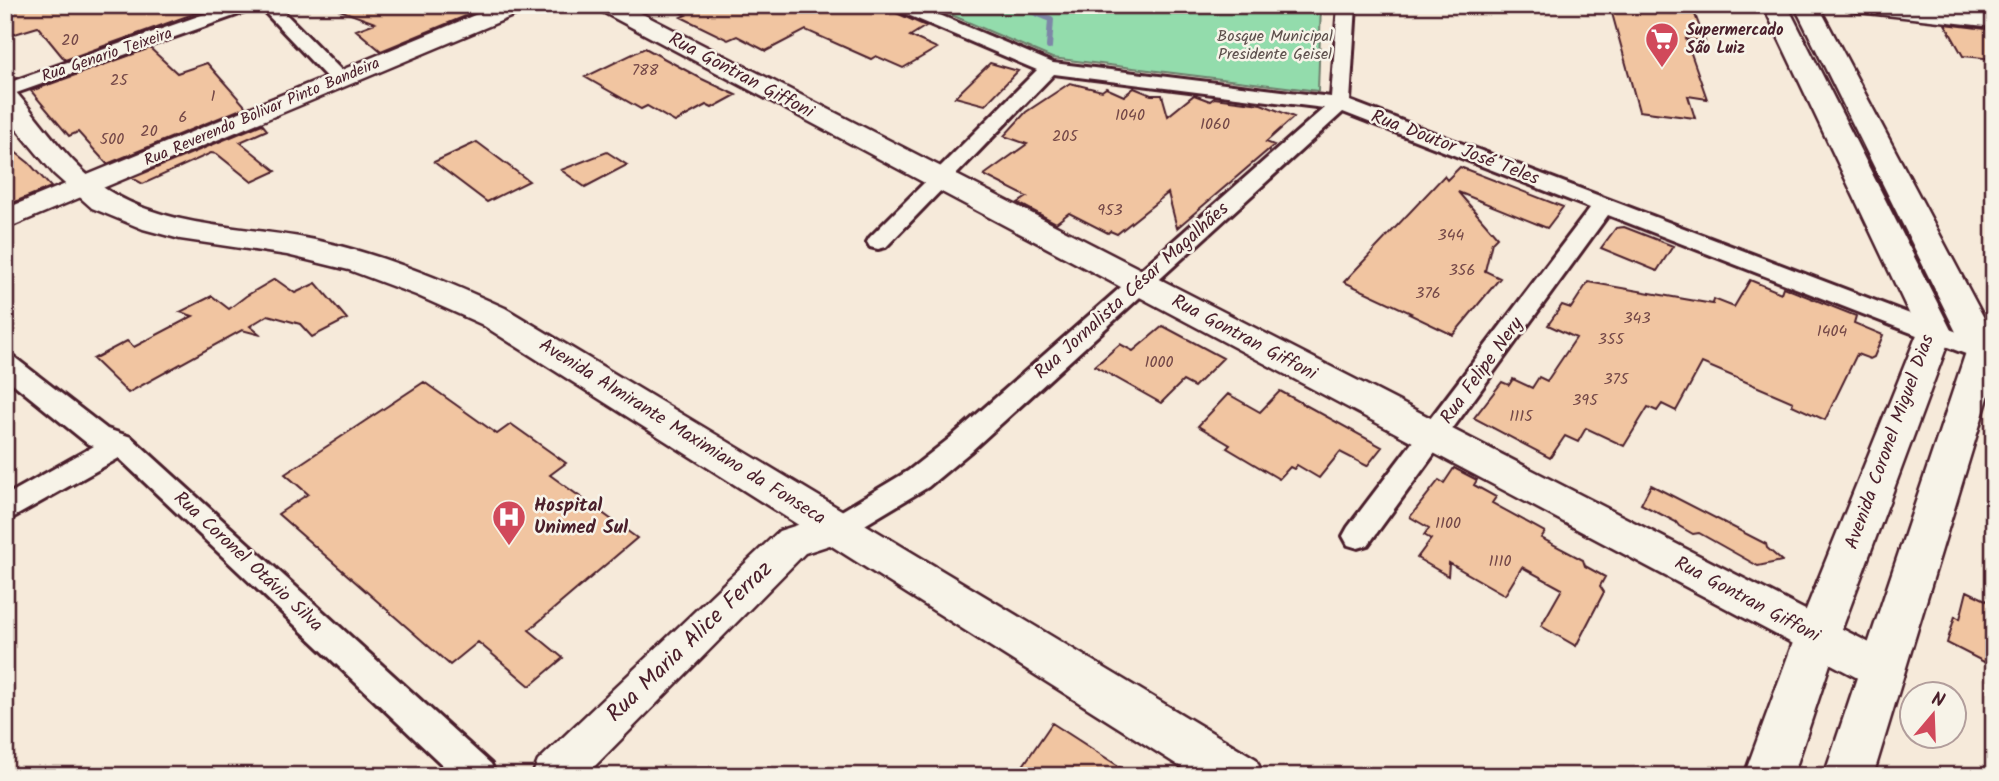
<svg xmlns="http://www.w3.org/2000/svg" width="1999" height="781" font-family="Kalam,sans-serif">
<rect width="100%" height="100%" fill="#f6eada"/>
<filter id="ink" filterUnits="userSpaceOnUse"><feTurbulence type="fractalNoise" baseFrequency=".0143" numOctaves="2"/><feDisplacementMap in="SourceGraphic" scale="14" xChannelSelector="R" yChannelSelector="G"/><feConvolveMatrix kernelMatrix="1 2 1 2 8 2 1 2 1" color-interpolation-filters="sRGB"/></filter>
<g filter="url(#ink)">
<path fill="#93dcac" stroke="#6e7e6c" stroke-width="2" d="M928,5h393l-3,86 -266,-33z"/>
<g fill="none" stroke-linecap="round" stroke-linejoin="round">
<path stroke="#7d87a7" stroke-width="6" d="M1016,5l35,14 -2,28"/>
</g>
<path fill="#f1c5a1" stroke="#4a1f2b" stroke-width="2" d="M5,5h202v4l-142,51 -27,-33 -33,10z
M335,5h155v1l-109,45 -25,-21 19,-7 -41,-15z
M666,5h212l48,21 -16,10 27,12 -34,20 -27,-12 -5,3 -65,-29 -40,21 -29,-15 -9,4 -47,-23 5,-2z
M1610,6l59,7 -1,-4 26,3 11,29 -19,-2 21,60 -19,-3 7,22 -56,-7z
M1945,24l49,6v29l-31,-3z
M150,48l27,25 30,-10 39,44 -139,57 -29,-32 -9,4 -38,-45z
M645,48l57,31 34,16 -24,13 -6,-3 -31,17 -28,-16 -6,3 -56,-32z
M990,63l28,8 -33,34 -30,-8z
M1070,83l32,8 4,-3 18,8 10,-8 17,7h11l6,21 26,-21 16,6 4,-3 47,6 33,13 -28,25 8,3 -97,83 -9,-35 -51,41 -7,-3 -2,2 -39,-20 -13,10 -38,-20 9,-6 -43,-22 43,-31 -23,-8 22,-24z
M262,124l5,6 -27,12 36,29 -24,11 -35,-28 -6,-1 -68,31 -11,-6z
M477,142l52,39 -42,21 -53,-40z
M5,144l24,19 22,24 -46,19z
M607,152l20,13 -42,22 -24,-17z
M1460,167l103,40 -16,21 -89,-36 39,45 -5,5 -7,29 15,7 -47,57 -44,-21 2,-1 -67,-31 100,-106 3,4z
M1624,227l49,19 -16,25 -56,-23 15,-20z
M275,279l20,14 21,-10 31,36 -35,18 -12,-13 -32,-9 -18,11 11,9 -19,-5 -114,63 -35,-34 34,-18 7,6 59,-31 -13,-4 32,-16 17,13 17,-13z
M1750,280l31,13 2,-6 73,29 -2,7 29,12 -9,22 -4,2 -13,-5 -32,66 -33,-15 1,-3 -91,-39 -26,48 -14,-7 -5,7 -9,-4 -24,39 -38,-18 -8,14 -13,-6 -15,22 -76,-40 28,-36 7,3 4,-6 19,9 7,-11 8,4 29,-43 -28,-13 14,-20 9,3 17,-26 125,22 1,-5 20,8z
M1163,326l60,32 -29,29 -11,-6 -22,22 -66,-37 25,-22 13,7z
M424,382l73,52 14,-10 55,39 -16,12 87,63 -108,92 34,28 -33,28 -52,-44 -28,23 -172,-151 30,-20 -23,-20z
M1280,391l102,56 -15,19 -27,-14 -21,26 -22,-13 -3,4 -4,-2 -11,12 -52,-31 3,-3 -32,-19 30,-32 32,18z
M1454,468l23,12 -3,5 22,12 -4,6 53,29 -4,6 42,22 2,6 20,11 -5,9 4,6 -28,54 -35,-20 21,-37 -40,-22 -17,28 -56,-32 -1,13 -31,-18 14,-19 -7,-4 5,-7 -19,-11 29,-37 5,3z
M1651,485l115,59 1,4 15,13 -24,5 -59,-33 -6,1 -14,-8 -3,-4 -35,-18z
M1967,591l27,13v63l-47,-24 8,-27 5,3z
M1052,723l82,53h-118z"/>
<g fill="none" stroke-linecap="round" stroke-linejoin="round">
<g stroke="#4a1f2b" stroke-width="6">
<path id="minor" d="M230,5h27l-3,4 -249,88v-13z
M258,5h19l70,71 3,4 -3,4h-14z
M891,5h25l137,58 278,34 7,-92h18l-6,96 644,245v19l-386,-150 -240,330 -10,3 -10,-3 -5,-9 5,-9 242,-319 -247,-96 -373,340 -42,35 -80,48 -10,4 -10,-4 -5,-8 5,-8 80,-48 42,-33 374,-330 -270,-34 -168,173 -8,2 -8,-2 -3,-5 3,-5 167,-167 -143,-61z
M5,354l9,3 93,72 24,8 360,327 5,12h-42l-335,-318 -114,64v-26l89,-50 -6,-2 -83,-67z"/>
</g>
<g stroke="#4a1f2b" stroke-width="5">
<path id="tertiary" d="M499,5h31l-3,5 -522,219v-20z
M596,5h29l1272,652 6,13 -6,13 -15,6 -15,-6 -1268,-673z
M838,512l13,4 6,11 -6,11 -46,15 -220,223h-53l6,-15 241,-230z"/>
</g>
<g stroke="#4a1f2b" stroke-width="5">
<path id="secondary" d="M1763,5h24l165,327 -113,305 -46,139h-49l51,-139 123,-305z
M1794,5h24l176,332v41l-121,398h-49l142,-424z
M1846,5h82l66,7v15l-136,-15 -9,-2z
M5,89l10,2c30,35 58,80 99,103 61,35 134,32 201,46 66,14 129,40 190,68l751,451 7,17h-68l-714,-452 -65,-29 -67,-25 -62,-15 -107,-16 -37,-10 -51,-21 -38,-34 -49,-59z"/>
</g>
<use href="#minor" fill="#f7f3e8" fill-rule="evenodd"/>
<use href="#tertiary" fill="#f7f3e8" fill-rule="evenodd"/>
<use href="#secondary" fill="#f7f3e8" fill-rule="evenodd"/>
</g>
</g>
<defs>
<g id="supermarket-pin" transform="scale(1.75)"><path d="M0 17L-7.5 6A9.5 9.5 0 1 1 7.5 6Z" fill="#d1495b" stroke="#f7f3e8"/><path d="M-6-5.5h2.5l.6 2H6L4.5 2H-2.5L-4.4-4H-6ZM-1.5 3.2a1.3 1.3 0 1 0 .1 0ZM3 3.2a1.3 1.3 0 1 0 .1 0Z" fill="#fff"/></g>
<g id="hospital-pin" transform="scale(1.75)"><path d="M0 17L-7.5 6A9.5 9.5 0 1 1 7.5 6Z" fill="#d1495b" stroke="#f7f3e8"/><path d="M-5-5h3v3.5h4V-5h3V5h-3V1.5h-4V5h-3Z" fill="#fff"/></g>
</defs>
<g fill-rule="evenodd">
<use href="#supermarket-pin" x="1662" y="39"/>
<use href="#hospital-pin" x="509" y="517"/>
</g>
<g text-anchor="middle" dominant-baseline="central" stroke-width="5" stroke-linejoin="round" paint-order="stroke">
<g font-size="16" font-weight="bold" fill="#4a1f2b" stroke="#f7f3e8" text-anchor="start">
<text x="1686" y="30">Supermercado<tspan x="1686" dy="18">São Luiz</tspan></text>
</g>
<g font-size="16" fill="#5c4e4b" stroke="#f7f3e8">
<text x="1275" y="36">Bosque Municipal<tspan x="1275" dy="18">Presidente Geisel</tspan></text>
</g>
<g font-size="16" fill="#744848">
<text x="70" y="40">20</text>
<text x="645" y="70">788</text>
<text x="119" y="80">25</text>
<text x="213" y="96">1</text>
<text x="1130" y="115">1040</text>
<text x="183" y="117">6</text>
<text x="1215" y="124">1060</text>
<text x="149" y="131">20</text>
<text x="1065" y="136">205</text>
<text x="112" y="139">500</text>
<text x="1110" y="210">953</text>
<text x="1451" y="235">344</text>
<text x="1462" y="270">356</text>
<text x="1428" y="293">376</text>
<text x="1637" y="318">343</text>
<text x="1832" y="331">1404</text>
<text x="1611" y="339">355</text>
<text x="1159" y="362">1000</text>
<text x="1616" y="379">375</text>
<text x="1585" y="400">395</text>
<text x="1521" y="416">1115</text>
<text x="1448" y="523">1100</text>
<text x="1500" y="561">1110</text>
</g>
<g font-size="16" fill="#4a1f2b" stroke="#f7f3e8">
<text transform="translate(107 55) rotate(-19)">Rua Genario Teixeira</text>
<text transform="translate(262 112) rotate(-23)">Rua Reverendo Bolivar Pinto Bandeira</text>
</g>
<g font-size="19" fill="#4a1f2b" stroke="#f7f3e8">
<text transform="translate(741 76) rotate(28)">Rua Gontran Giffoni</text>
<text transform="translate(1455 148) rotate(21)">Rua Doutor José Teles</text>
<text transform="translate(1132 291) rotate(-42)">Rua Jornalista César Magalhães</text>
<text transform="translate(1244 338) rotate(28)">Rua Gontran Giffoni</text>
<text transform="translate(1482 371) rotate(-54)">Rua Felipe Nery</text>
<text transform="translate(682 432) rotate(32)">Avenida Almirante Maximiano da Fonseca</text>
<text transform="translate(1890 442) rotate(-70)">Avenida Coronel Miguel Dias</text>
<text transform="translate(248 562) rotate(43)">Rua Coronel Otávio Silva</text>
<text transform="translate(1747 600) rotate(28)">Rua Gontran Giffoni</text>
</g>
<g font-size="19" font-weight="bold" fill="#4a1f2b" stroke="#f7f3e8" text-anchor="start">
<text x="534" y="506">Hospital<tspan x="534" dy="22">Unimed Sul</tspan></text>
</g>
<g font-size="23" fill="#4a1f2b" stroke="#f7f3e8">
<text transform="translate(690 642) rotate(-44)">Rua Maria Alice Ferraz</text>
</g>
</g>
<rect width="1999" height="781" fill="none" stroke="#f7f3e8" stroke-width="28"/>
<rect x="14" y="14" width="1971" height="753" fill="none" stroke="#4a1f2b" stroke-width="2.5" filter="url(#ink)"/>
<g transform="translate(1933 715) rotate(19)"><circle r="33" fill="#f7f3e8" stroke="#b29e9c" stroke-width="2"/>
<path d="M0-5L12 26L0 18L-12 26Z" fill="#d1495b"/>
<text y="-10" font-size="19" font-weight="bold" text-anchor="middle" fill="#4a1f2b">N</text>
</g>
</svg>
